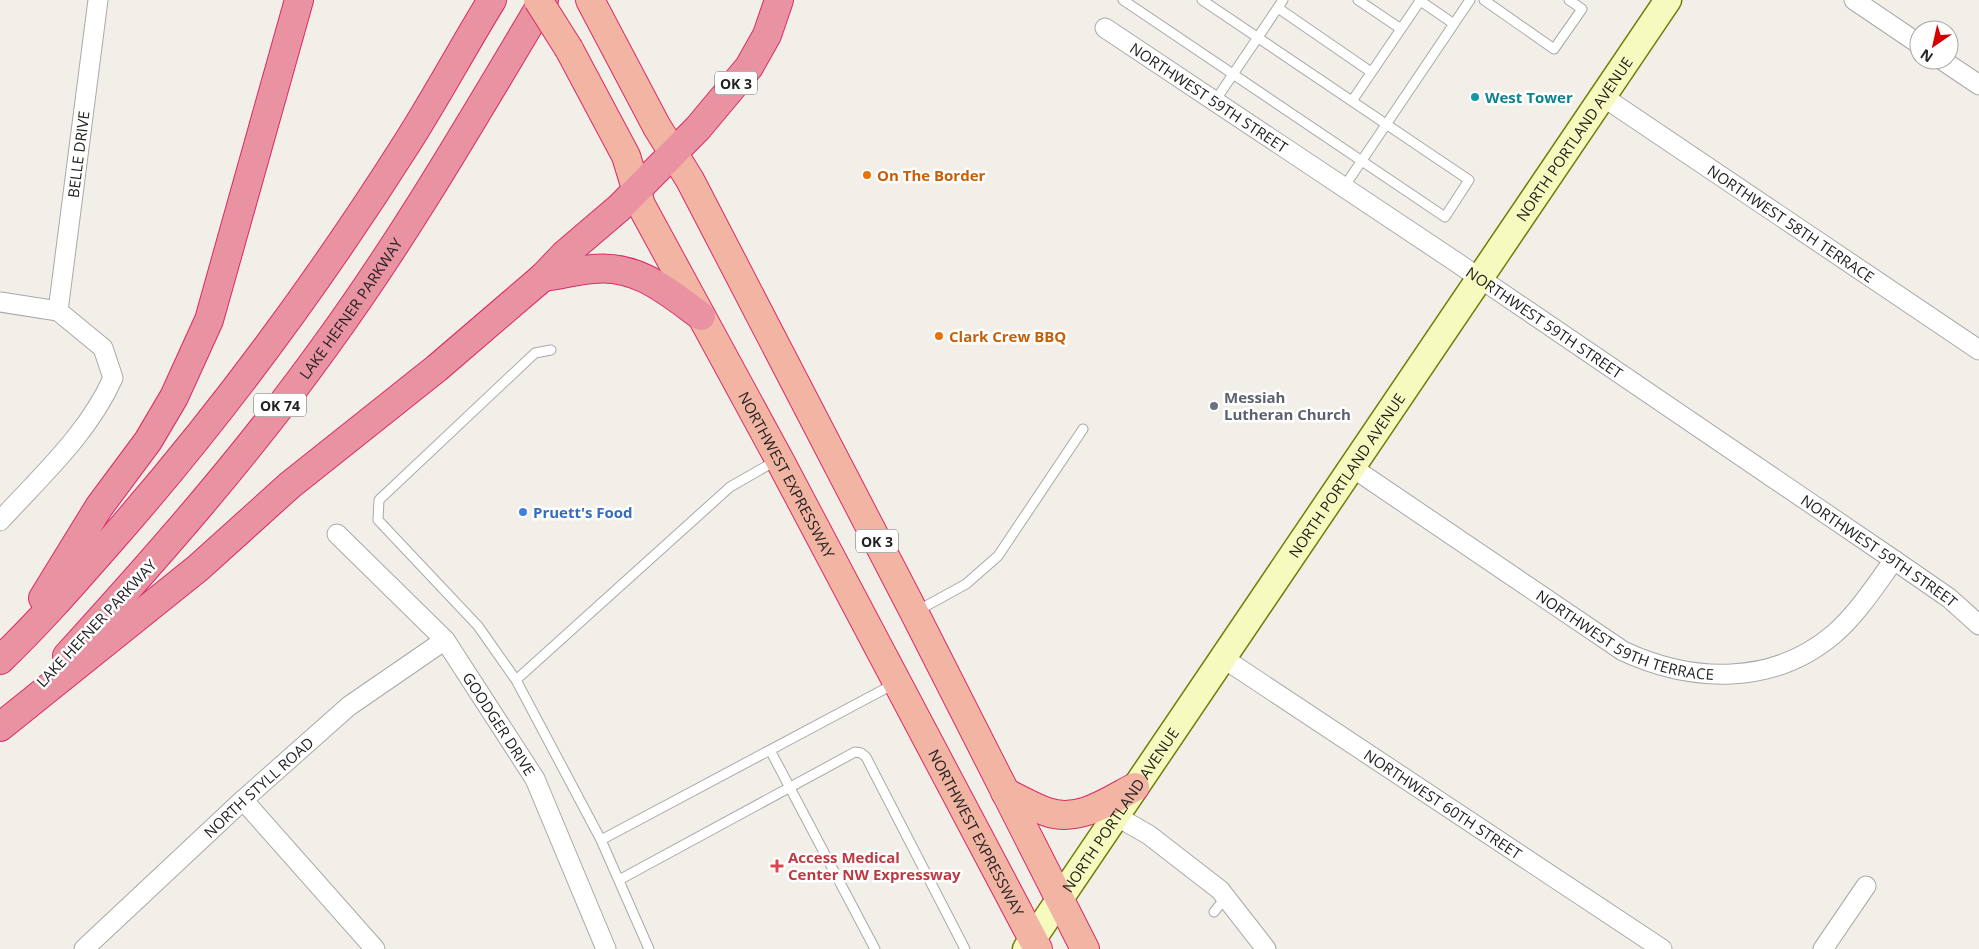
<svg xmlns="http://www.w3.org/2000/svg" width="1979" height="949" font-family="'Open Sans',sans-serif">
<rect width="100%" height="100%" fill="#f2efe9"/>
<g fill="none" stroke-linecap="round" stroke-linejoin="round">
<g stroke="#a9a9a9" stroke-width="11">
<path id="service" d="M1123,0l322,217 24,-37 -267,-180
M1358,0l43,29
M1419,0l35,24
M1484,0l70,49 28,-40 -13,-9
M1278,8l93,64
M1215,101l68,-101
M1352,101l68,-100
M1344,187l126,-187
M917,611l49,-27 32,-28 85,-127
M516,680l-38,-54 -100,-106 1,-20 156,-147 16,-3
M770,750l105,199
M601,840l293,-156
M619,880l236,-128 6,1 5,4 99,192
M1214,912l12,-15
M649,949l-48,-109 -85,-160 214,-193 47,-27"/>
</g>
<g stroke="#a9a9a9" stroke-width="21">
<g id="minor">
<path d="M1854,0l65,44"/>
<path id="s1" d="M1105,28l351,234 438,298 55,38 30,27"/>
<path d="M1942,60l37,25"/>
<path id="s2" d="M1602,96l377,254"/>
<path d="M0,302l58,9 45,37 10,30c-25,56 -72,98 -113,143"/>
<path id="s3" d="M58,311l40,-311"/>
<path id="s4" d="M1353,468l270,183c69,32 150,35 211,-17 24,-21 41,-48 60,-74"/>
<path id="s5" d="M337,534l108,106 90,139 71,170"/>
<path id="s6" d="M1223,658l439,291"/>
<path d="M243,800l132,149"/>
<path d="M1116,816l33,19 71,55 46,59"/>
<path id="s7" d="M84,949l159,-149 106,-94 96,-66"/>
<path d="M1823,949l43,-63"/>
</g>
</g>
<g stroke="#707d05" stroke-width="29">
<g id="secondary">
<path id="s8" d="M1026,949l642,-949"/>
</g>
</g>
<g stroke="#dc2a67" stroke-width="30">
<g id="trunk">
<path d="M590,0l67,127 33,53 224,432 171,337"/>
<path id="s9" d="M569,49l57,107 15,49 138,254 259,490"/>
<path d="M1005,792c14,7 28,15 42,20 32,11 61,-11 88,-25"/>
</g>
</g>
<g stroke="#dc2a67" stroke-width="30">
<g id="motorway">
<path d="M543,277c17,-2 34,-7 50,-8 44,-5 75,23 108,47"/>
<path d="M43,598l56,-91 49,-66 26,-44 35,-77 90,-320"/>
<path id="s10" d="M67,656c91,-100 180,-201 259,-311 80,-110 148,-228 218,-345"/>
<path d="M0,660c40,-38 76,-80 113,-122 108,-123 206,-256 294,-395 30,-47 56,-96 85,-143"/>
<path d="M0,727l198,-159 92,-83 147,-117 106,-91 21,-22 55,-47 79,-80 51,-61 18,-32 12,-35"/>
</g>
</g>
<use href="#service" stroke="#fff" stroke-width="9"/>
<use href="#minor" stroke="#fff" stroke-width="19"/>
<use href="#secondary" stroke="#f7fabf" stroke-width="26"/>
<use href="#trunk" stroke="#f2b4a3" stroke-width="28"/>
<use href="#motorway" stroke="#e892a2" stroke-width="28"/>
<g stroke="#dc2a67" stroke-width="30" stroke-linecap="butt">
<path id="trunk-bridge" d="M538,0l31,49"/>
</g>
<use href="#trunk-bridge" stroke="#f2b4a3" stroke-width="28"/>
</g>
<circle fill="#0f9aa8" stroke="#fff" stroke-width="2" cx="1475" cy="97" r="5"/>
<g fill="#e8710a" stroke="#fff" stroke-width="2">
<circle cx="867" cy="175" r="5"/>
<circle cx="939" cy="336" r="5"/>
</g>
<circle fill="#6b7280" stroke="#fff" stroke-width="2" cx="1214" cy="406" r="5"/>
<circle fill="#3f7fe0" stroke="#fff" stroke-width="2" cx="523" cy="512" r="5"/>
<path fill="#e0444e" stroke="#fff" stroke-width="2" d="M774.5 858.5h5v5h5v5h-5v5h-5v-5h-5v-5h5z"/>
<g text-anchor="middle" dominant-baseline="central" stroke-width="5" stroke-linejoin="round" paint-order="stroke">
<g fill="#fff" stroke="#646464" stroke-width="1">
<rect x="715" y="71.5" width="42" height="23" rx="4"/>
<rect x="254" y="393.5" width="52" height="23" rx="4"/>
<rect x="856" y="529.5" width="42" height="23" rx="4"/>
</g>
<g font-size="14" font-weight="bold" fill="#222">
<text x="736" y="83">OK 3</text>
<text x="280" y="405">OK 74</text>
<text x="877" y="541">OK 3</text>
</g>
<g font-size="15" fill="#222" stroke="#fff">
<text stroke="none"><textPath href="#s1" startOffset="125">NORTHWEST 59TH STREET</textPath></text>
<text stroke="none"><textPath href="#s8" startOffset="978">NORTH PORTLAND AVENUE</textPath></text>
<text stroke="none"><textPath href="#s3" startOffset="158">BELLE DRIVE</textPath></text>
<text stroke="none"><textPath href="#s2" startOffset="228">NORTHWEST 58TH TERRACE</textPath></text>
<text stroke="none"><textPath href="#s10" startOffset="449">LAKE HEFNER PARKWAY</textPath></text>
<text stroke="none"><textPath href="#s1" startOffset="529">NORTHWEST 59TH STREET</textPath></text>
<text stroke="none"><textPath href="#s9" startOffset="479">NORTHWEST EXPRESSWAY</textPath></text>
<text stroke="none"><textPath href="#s8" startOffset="572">NORTH PORTLAND AVENUE</textPath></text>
<text stroke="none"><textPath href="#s1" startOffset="934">NORTHWEST 59TH STREET</textPath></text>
<text transform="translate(96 623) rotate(-47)">LAKE HEFNER PARKWAY</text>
<text stroke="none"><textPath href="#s4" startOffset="322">NORTHWEST 59TH TERRACE</textPath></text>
<text stroke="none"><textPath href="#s5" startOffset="251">GOODGER DRIVE</textPath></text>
<text stroke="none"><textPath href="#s7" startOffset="238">NORTH STYLL ROAD</textPath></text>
<text stroke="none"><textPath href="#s6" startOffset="264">NORTHWEST 60TH STREET</textPath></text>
<text stroke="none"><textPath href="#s8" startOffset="168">NORTH PORTLAND AVENUE</textPath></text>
<text stroke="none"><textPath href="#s9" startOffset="884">NORTHWEST EXPRESSWAY</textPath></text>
</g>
<g font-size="15" font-weight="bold" fill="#0d838f" stroke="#fff" text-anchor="start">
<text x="1485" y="97">West Tower</text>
</g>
<g font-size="15" font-weight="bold" fill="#c56008" stroke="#fff" text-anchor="start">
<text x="877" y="175">On The Border</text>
<text x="949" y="336">Clark Crew BBQ</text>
</g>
<g font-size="15" font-weight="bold" fill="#5b616d" stroke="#fff" text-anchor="start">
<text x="1224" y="397">Messiah<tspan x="1224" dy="17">Lutheran Church</tspan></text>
</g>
<g font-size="15" font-weight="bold" fill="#366cbe" stroke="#fff" text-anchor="start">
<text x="533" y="512">Pruett's Food</text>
</g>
<g font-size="15" font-weight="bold" fill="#be3a42" stroke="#fff" text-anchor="start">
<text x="788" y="857">Access Medical<tspan x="788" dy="17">Center NW Expressway</tspan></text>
</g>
</g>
<g transform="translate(1934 45) rotate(214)"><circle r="24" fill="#ffffff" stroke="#a7a7a7"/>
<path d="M0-4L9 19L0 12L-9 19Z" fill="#d40000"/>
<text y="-8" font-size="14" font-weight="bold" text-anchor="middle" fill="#222222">N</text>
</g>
</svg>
